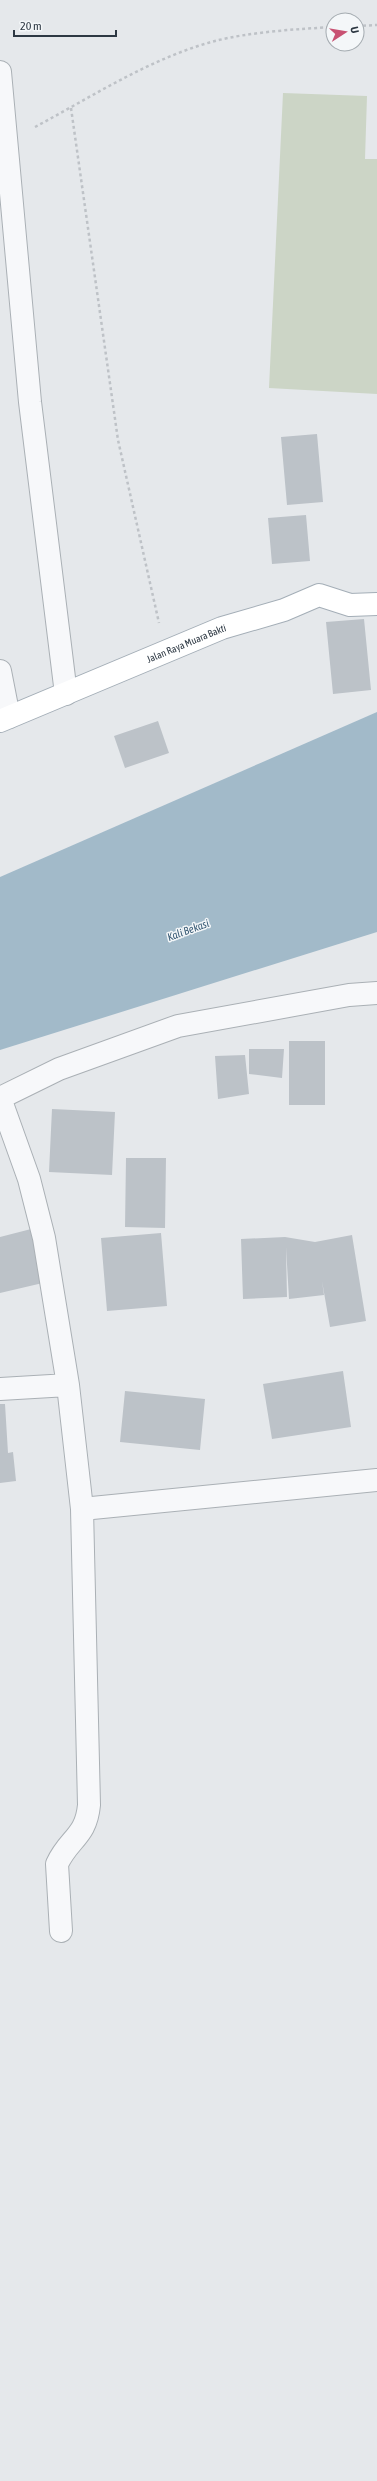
<svg xmlns="http://www.w3.org/2000/svg" width="377" height="2481" font-family="'Asap Condensed',sans-serif">
<rect width="100%" height="100%" fill="#e5e8eb"/>
<path fill="#ccd5c6" d="M283,93l84,3 -2,63h12v235l-108,-6z"/>
<path fill="#a2bac9" d="M377,712v220l-377,118v-173z"/>
<path fill="#bcc2c8" d="M317,434l6,68 -36,3 -6,-68z
M306,515l4,46 -38,3 -4,-46z
M364,619l7,71 -38,4 -7,-72z
M158,721l11,32 -44,15 -11,-32z
M289,1041h36v64h-36z
M249,1049h35l-2,29 -33,-4z
M245,1055l4,39 -31,5 -3,-43z
M52,1109l63,3 -3,63 -63,-3z
M126,1158h40l-1,70 -40,-1z
M35,1228l12,54 -47,11v-56z
M161,1233l6,73 -60,5 -6,-73z
M352,1235l14,86 -36,6 -8,-46 2,14 -35,4 -3,-52 1,50 -44,2 -2,-60 44,-2 30,5z
M343,1371l8,56 -79,12 -9,-55z
M125,1391l80,8 -5,51 -80,-8z
M0,1404h5l3,49 5,-1 3,29 -16,2z"/>
<g fill="none" stroke-linecap="round" stroke-linejoin="round">
<g stroke="#aab0b5" stroke-width="24">
<path id="street" d="M0,72l30,330 36,292
M0,671l9,46
M0,1098l29,81 15,59 24,147 14,124 7,296c-3,32 -20,33 -32,59l4,67
M0,1098l59,-29 119,-43 171,-31 28,-2
M0,1389l68,-4
M82,1509l295,-29"/>
</g>
<g stroke="#a4aeb7" stroke-width="24">
<g id="primary">
<path id="s1" d="M0,721l222,-93 62,-18 35,-15 31,10 27,-1"/>
</g>
</g>
<path stroke="#bec2c7" stroke-width="2.5" stroke-dasharray="3 3" stroke-linecap="butt" d="M357,26l20,-1
M71,108l47,332 41,183
M35,127c58,-31 116,-69 180,-86 34,-9 83,-12 118,-14"/>
<use href="#street" stroke="#f7f8fa" stroke-width="22"/>
<use href="#primary" stroke="#fff" stroke-width="22"/>
</g>
<g text-anchor="middle" dominant-baseline="central" stroke-width="3" stroke-linejoin="round" paint-order="stroke">
<g font-size="10" fill="#2d3843" stroke="#f4f7f9">
<text stroke="none"><textPath href="#s1" startOffset="202">Jalan Raya Muara Bakti</textPath></text>
</g>
<g font-size="11" font-style="italic" fill="#395b75" stroke="#f4f7f9">
<text transform="translate(188 930) rotate(-20)">Kali Bekasi</text>
</g>
</g>
<g transform="translate(345 32) rotate(78)"><circle r="19" fill="#f4f7f9" stroke="#a4abb0"/>
<path d="M0-3L7 15L0 10L-7 15Z" fill="#c85273"/>
<text y="-6" font-size="11" font-weight="bold" text-anchor="middle" fill="#2d3843">U</text>
</g>
<path d="M14 30v6h102v-6" fill="none" stroke="#2d3843" stroke-width="2"/>
<text x="20" y="30" font-size="12" fill="#2d3843" stroke="#f4f7f9" stroke-width="3" paint-order="stroke">20 m</text>
</svg>
